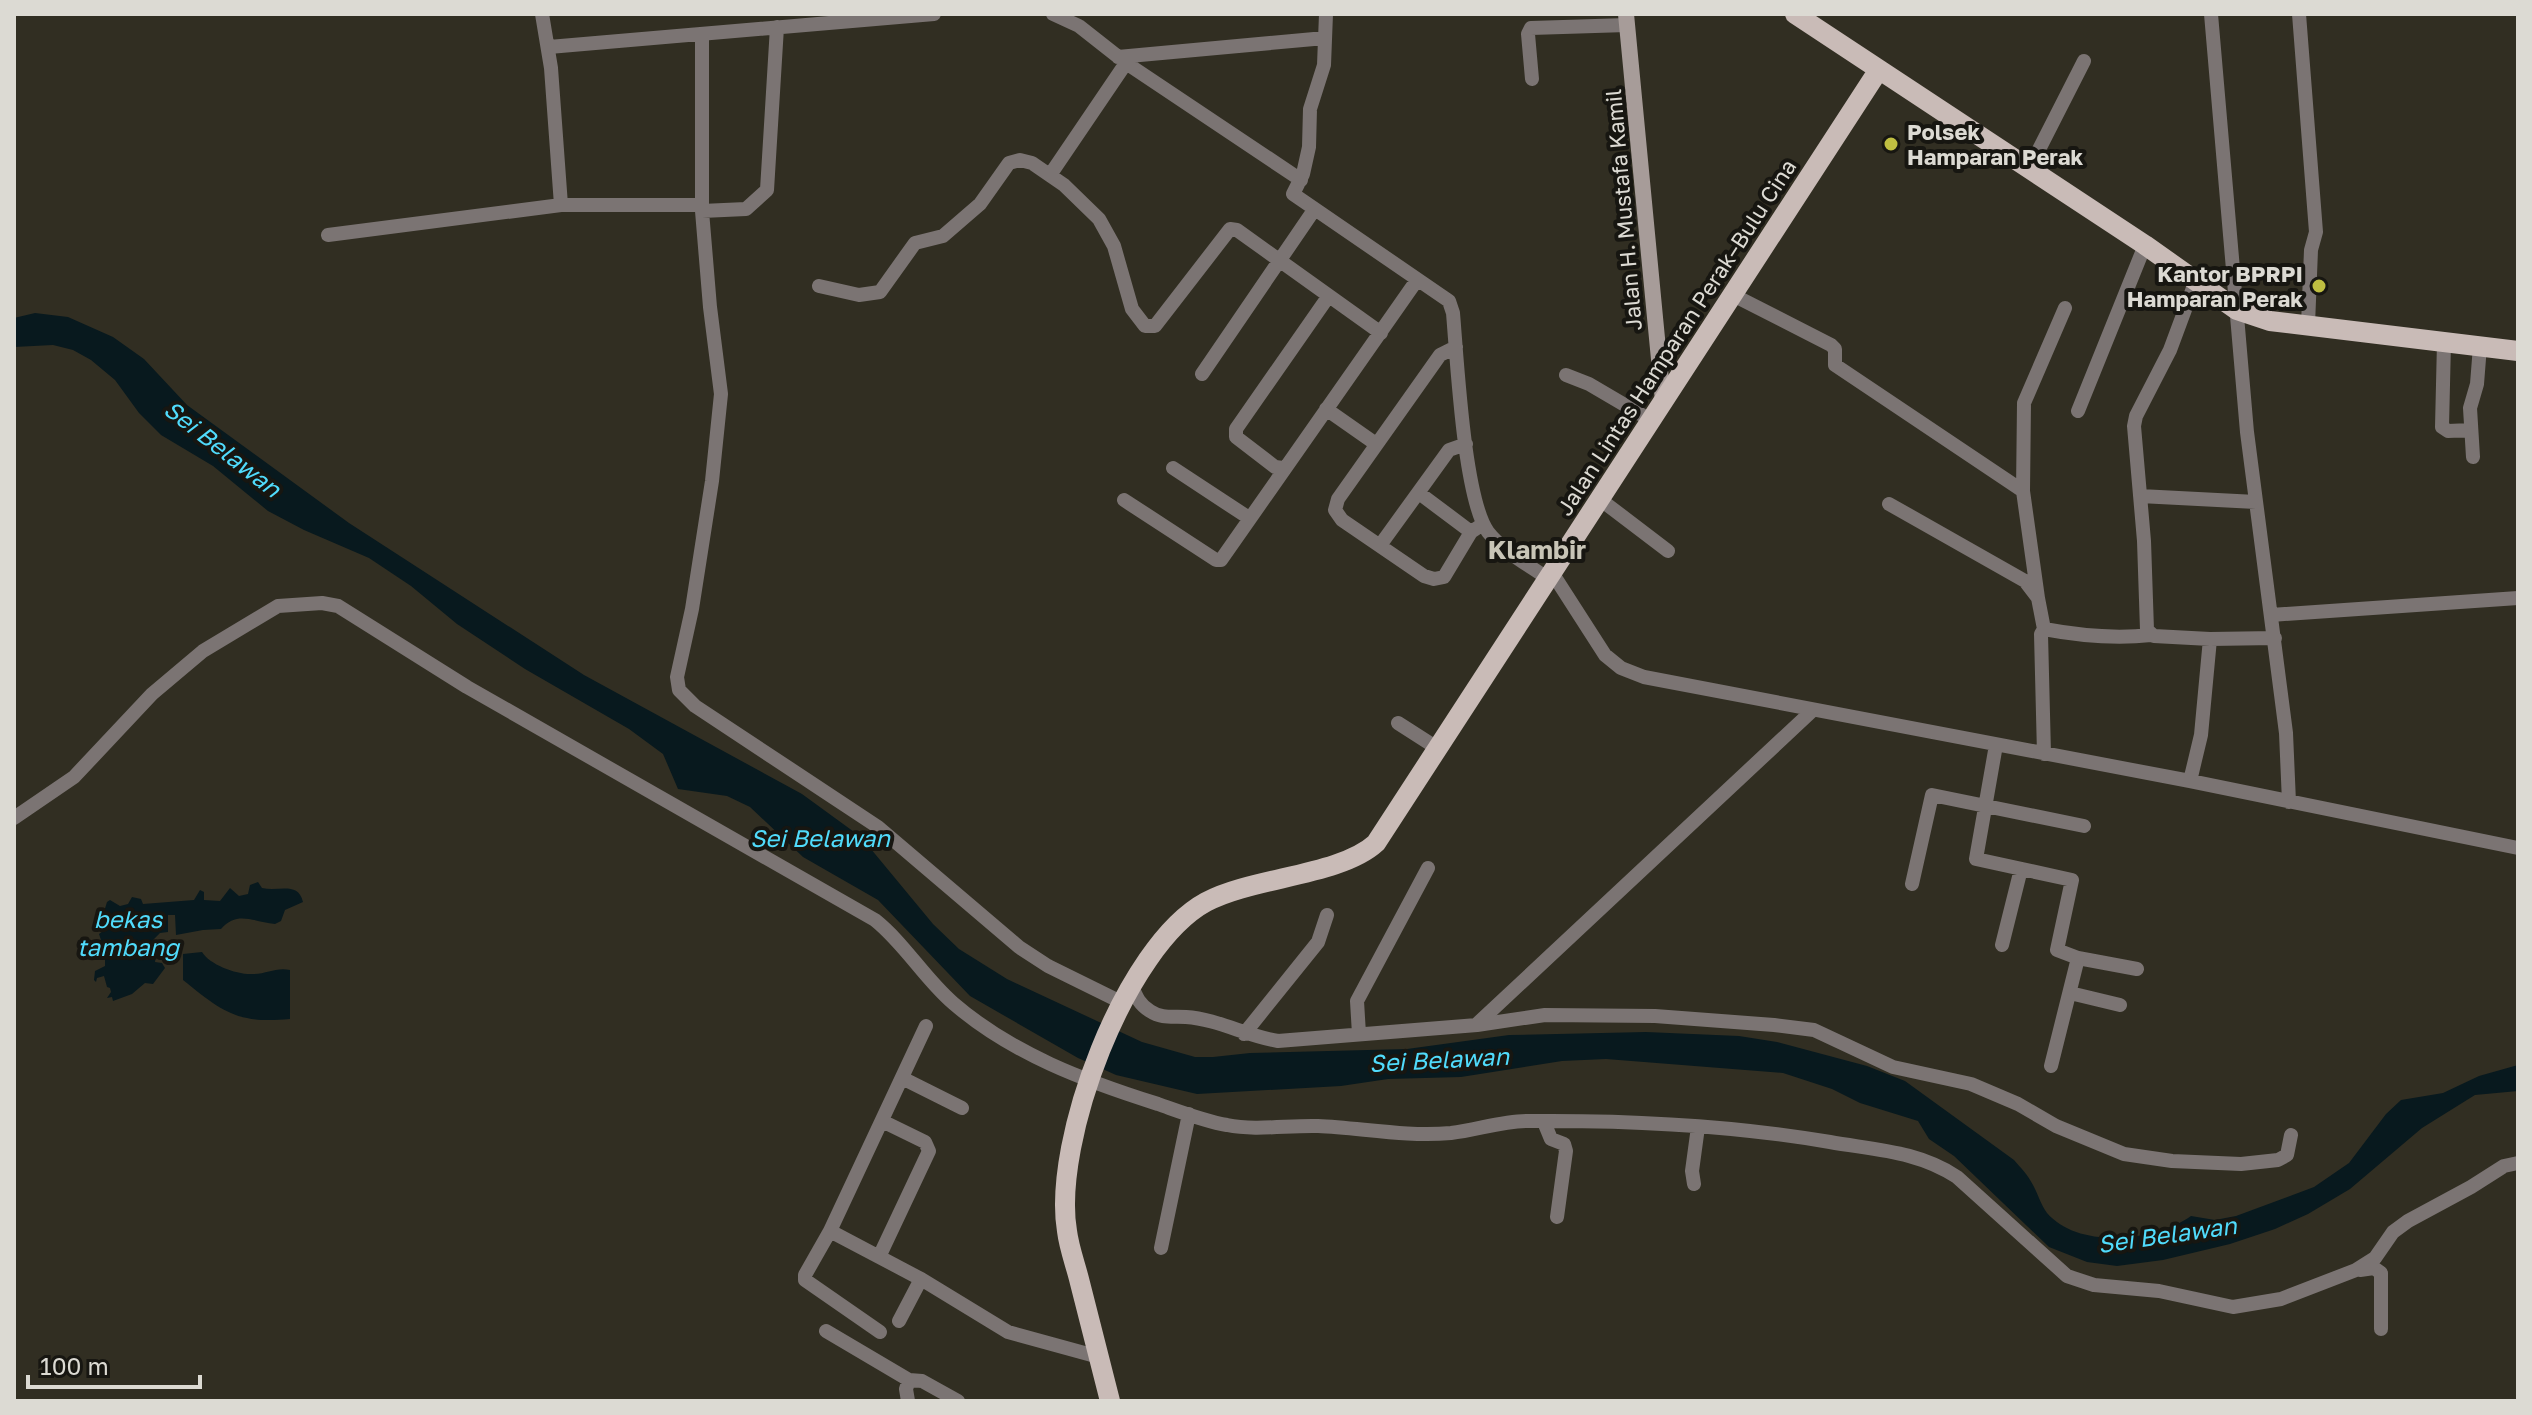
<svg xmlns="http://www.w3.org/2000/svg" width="2532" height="1415" font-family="'Golos Text',sans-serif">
<rect width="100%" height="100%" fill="#312e22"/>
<path fill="#08191e" d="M35,313l33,4 45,20 31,22 43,46 162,118 235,152 218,119 59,43 72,87 26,25 48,30 135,63 53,15h18l37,-4 157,-4 102,-14 137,-3 93,4 38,6 90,24 38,15 109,79c7,8 14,15 19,25 5,9 8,20 14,28 32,37 108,28 144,3l24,4 21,-4 78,-29 35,-24 37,-49 15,-14 42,-7 36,-17 39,-11v26l-43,4 -53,33 -72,61 -42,25 -33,15 -45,15 -67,16 -46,6 -30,-4 -38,-15 -95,-91 -25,-17 -11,-18 -58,-18 -28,-14 -49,-16 -177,-14 -44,2 -101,16 -73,2 -47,7 -144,8 -81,-19 -38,-17 -108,-62 -92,-96 -75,-43 -53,-50 -23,-11 -49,-7 -15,-35 -34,-25 -104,-60 -68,-45 -46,-38 -42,-28 -65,-28 -36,-19 -55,-45 -52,-31 -22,-22 -24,-33 -24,-20 -18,-10 -20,-5 -39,2v-29z
M258,882l4,6c17,4 36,-7 41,14l-18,8 -4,11 -6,3c-21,-2 -38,-14 -54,5l-18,1 -27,5 -1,-20h-7v17l-8,1 -11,11 1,7 6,3 -1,8 7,1 3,5 -12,16 -8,-1 -13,11 -19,7 -1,-4 -5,1 4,-6 -1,-4 -3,-1 -3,-11 -7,2 -1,4 -2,-2 1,-9 10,-5v-7l-8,-4 -6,1 1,-5 9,1 2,-6 -4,-12 4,-3 -5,-13 5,-3 4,-13 3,-2 10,6 8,-2 4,-7 9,2 2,5 51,-4 6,-10 4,2v8l16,1 10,-13 9,8 9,-2 2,-9z
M202,952c8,13 35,23 51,22 14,0 23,-7 37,-4v49c-53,5 -67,-7 -107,-39v-26z"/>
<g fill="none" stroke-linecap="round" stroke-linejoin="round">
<path stroke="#7b7473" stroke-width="14" d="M542,14l9,54 10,137
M1053,14l26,12 47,37 175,117
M1326,14l-2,51 -14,44 -1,38 -6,27 -10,20 156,107 4,12c4,46 11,186 35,219 15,19 39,32 59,46
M2211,14l36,418 39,301 3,69
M2299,14l17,218 -5,18 -3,75
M702,34v177l8,96 11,87 -9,87 -20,128 -15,68 2,13 16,16 183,121 141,120 29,19 75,37
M549,47l385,-33
M1118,57l207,-19
M1532,79l-4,-45 3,-6 96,-3
M2029,169l55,-108
M1050,175l76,-112
M702,211l44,-2 21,-19 10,-163
M328,235l233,-30h141
M819,286l40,9 21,-3 35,-49 28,-7 37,-32 29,-41 11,-3 12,3 32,22 35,34 15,27 18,63 13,17h10l75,-97 7,1 144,103
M1733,295l98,50 4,4v16l188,126 15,107
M2444,342l-2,85 6,4 23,-1
M1456,347l-16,8 -102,144 -3,11 7,10 82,56 10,3 10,-2 27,-45 12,-8
M1202,374l112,-164
M1566,375l23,9 63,37
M1326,409l50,35
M2078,411l67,-166
M2473,457l-3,-49 7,-24 3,-38
M1173,468l76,50
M1283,468l-8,-1 -39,-30v-8l92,-132
M2023,491l1,-88 41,-95
M1419,493l52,39
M2140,496l116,6
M1124,500l92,60h5l196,-280
M1601,500l67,51
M1889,504l136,77 13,17 6,31 -3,5 3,120
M1381,544l68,-94 17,-6
M1551,571l54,84 16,13 23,9 546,104 328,67
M2271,615l247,-17
M2044,629c37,7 70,10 107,6
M2210,639l65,-1
M1398,723l39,25
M1996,745l-20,114 96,21 -15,70 21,8 -27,108
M2190,781l11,-46 9,-96 -56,-3 -7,-6 -3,-89 -10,-115 2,-10 34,-66 26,-70
M14,818l60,-41 78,-83 51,-43 75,-45 44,-3 16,3 129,81 408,233c30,24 49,58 78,83 59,51 132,78 205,101 23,8 46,17 69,21 29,6 61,0 91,1 44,2 88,11 133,7 26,-3 51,-12 77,-12 101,-1 203,4 302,21 45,8 88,9 127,35l110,99 27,9 65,6 74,16 48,-8 75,-29 19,-12 18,-26 15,-11 63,-34 33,-21 14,-3
M1912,884l20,-89 152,31
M2002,945l19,-76
M2078,958l59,11
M1132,986c4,11 8,19 18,25 12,8 23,5 36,6 31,2 61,19 92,24l199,-16 68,-10 110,1 119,9 40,5 79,37 78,17 47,20 38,22 68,28 48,7 69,3 37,-4 9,-5 4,-20
M2070,993l50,12
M1477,1024l336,-314
M1244,1034l74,-92 9,-27
M1359,1034l-2,-33 71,-133
M902,1078l60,30
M1544,1122l7,17 13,5 2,7 -9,66
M1694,1184l-2,-13 6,-44
M830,1231l96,-205
M1161,1248l28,-134
M879,1257l50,-106 -4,-9 -43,-21
M2360,1270l14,-2 7,5v56
M899,1321l22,-42
M826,1331l83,49 13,1 36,20
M880,1332l-75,-52v-5l25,-44 91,48 87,53 91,25
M908,1401l-2,-12 3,-9"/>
<path stroke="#a79c99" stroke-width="16" d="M1626,14l37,387"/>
<path stroke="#c9bbb7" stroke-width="20" d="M1795,14l350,231 92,65 33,11 248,30
M1110,1401c-10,-39 -20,-78 -30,-118 -4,-17 -11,-35 -13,-52 -15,-89 58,-285 139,-329 46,-25 134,-26 170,-59l502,-772"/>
</g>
<g fill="#bfbe41" stroke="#171611" stroke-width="3">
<circle cx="1891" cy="144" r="8"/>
<circle cx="2319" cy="286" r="8"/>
</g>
<g text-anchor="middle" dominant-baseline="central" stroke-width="8" stroke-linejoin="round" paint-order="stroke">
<g font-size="22" font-weight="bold" fill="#dcdad3" stroke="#171611" text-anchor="start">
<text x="1907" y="131">Polsek<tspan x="1907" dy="25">Hamparan Perak</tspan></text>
<text x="2303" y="273" text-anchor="end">Kantor BPRPI<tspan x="2303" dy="25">Hamparan Perak</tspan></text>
</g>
<g font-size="22" fill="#dcdad3" stroke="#171611">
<text transform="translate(1623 210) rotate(-95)">Jalan H. Mustafa Kamil</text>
<text transform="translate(1676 337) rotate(-57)">Jalan Lintas Hamparan Perak–Bulu Cina</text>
</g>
<g font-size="24" font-style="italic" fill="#50dbfb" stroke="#171611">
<text transform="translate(223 448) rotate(38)">Sei Belawan</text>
<text x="820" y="837">Sei Belawan</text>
<text x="128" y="918">bekas<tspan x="128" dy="28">tambang</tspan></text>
<text transform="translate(1439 1059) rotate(-3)">Sei Belawan</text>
<text transform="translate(2167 1234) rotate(-8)">Sei Belawan</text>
</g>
<g font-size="26" font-weight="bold" fill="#c8c5b7" stroke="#171611">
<text x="1537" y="549">Klambir</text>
</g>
</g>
<rect width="2532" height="1415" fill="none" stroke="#dcdad3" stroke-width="32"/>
<path d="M28 1375v12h172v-12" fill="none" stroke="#dcdad3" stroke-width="4"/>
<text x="40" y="1375" font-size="24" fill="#dcdad3" stroke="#171611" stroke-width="6" paint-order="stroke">100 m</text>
</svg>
